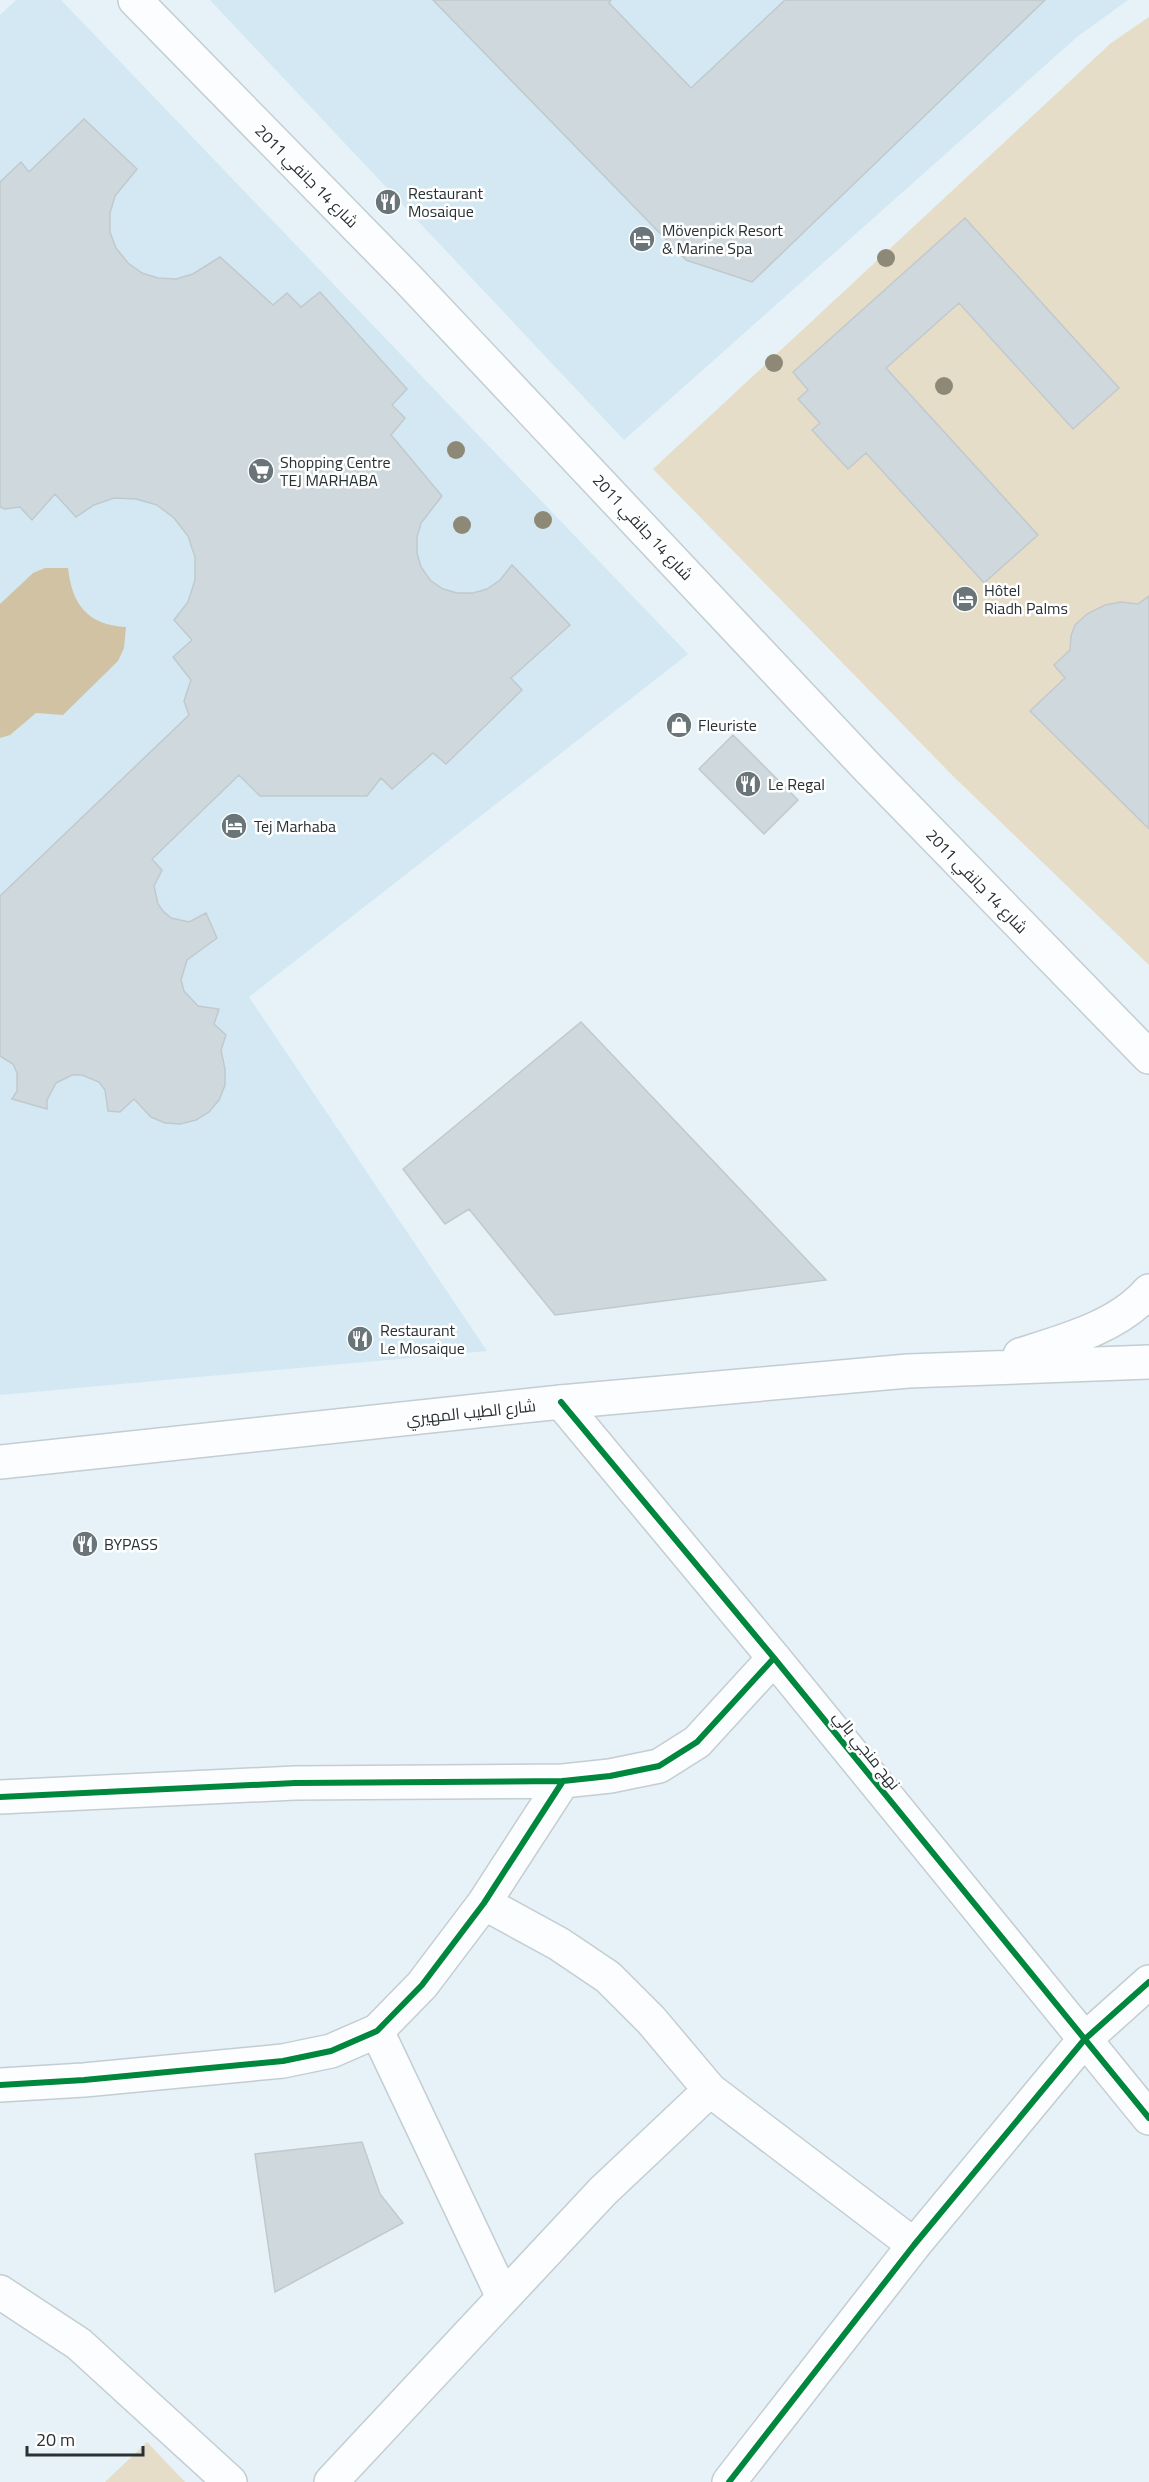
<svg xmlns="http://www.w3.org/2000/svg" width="1149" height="2482" font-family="'Titillium Web',Cairo,sans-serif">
<rect width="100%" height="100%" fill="#e6f2f8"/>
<path fill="#d3e8f2" d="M16,0h45l627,654 -439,343 238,354 -487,44v-1380z
M210,0h918l-51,37 -453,403z"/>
<path fill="#e6ddc8" d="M1149,17v948l-196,-189 -300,-307 458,-426z
M147,2442l38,40h-80z"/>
<path fill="#d1c2a4" d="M45,568h23c4,36 19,57 58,59l-2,21 -6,13 -55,54 -27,-2 -26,22 -10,3v-134l33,-31z"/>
<path fill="#cfd9dd" stroke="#c0c9cd" stroke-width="1.5" d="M433,0h178l-2,3 82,85 94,-88h260l-293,282 -66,-22z
M84,119l53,50 -22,27 -5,17v19l6,16 12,15 14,10 16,5 18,1 17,-5 27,-17 53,48 14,-12 14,14 19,-15 87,97 -15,16 13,13 -14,17 51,61 -21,27 -4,14v16l4,14 9,13 13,9 14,4h16l14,-4 13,-9 12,-15 58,60 -59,53 11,12 -76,74 -13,-11 -41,36 -11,-11 -14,18h-107l-21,-21 -87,84 10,11 -8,16 4,18 5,7 8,7 18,4 17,-9 11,25 -30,22 -6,20 3,11 14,15 21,3 -5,15 12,11 -5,15 4,19v16l-6,15 -10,12 -13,8 -16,4 -15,-1 -14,-6 -17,-18 -14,13 -12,-1 -3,-21 -6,-8 -17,-7h-10l-16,8 -9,17v9l-35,-10 5,-8v-18l-4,-9 -13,-8v-160l189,-181 -5,-14 7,-21 -18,-23 19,-17 -18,-20 14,-18 7,-22v-23l-7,-21 -14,-18 -17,-13 -21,-6 -22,-1 -20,7 -18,12 -21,-23 -23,26 -12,-13 -15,2 -5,-2v-325l21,-20 8,10z
M965,218l154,170 -46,41 -114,-126 -73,65 152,167 -54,48 -118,-130 -18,16 -36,-39 8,-7 -22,-24 10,-9 -15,-18z
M1149,596v233l-119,-118 35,-33 -11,-13 16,-15 1,-14 4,-11 12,-11 18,-9 16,-3 17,2z
M733,735l65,65 -34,34 -65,-65z
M581,1022l245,258 -271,35 -86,-106 -24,15 -42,-55z
M362,2142l18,52 23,29 -128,69 -20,-138z"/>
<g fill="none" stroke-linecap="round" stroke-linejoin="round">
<g stroke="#c3cdd2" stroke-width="36">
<path id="minor" d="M561,1402l213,256 375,460
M0,1797l295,-14 268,-2 47,-5 49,-10 38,-24 77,-84
M484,1903l75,41 49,33 43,43 59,70 204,155
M377,2031l126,266
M0,2085l84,-5 199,-19 48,-10 46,-20 45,-46 62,-82 79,-122
M0,2292l79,52 151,138
M331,2482l272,-291 107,-101
M729,2482l185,-237 170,-205 65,-58"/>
</g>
<g stroke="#c3cdd2" stroke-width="36">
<path id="major" d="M135,0l273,279 459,488 282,290
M1020,1355c44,-14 98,-28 129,-64
M0,1462l561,-60 347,-31 241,-9"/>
</g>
<use href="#minor" stroke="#fbfdfe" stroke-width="33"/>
<use href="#major" stroke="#fbfdfe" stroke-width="33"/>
<g stroke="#fff" stroke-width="10">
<path id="cycleway" d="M561,1402l213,256 375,460
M0,1797l295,-14 268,-2 47,-5 49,-10 38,-24 77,-84
M0,2085l84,-5 199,-19 48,-10 46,-20 45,-46 62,-82 79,-122
M729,2482l185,-237 170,-205 65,-58"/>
</g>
<use href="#cycleway" stroke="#00873e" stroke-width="6"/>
</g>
<g fill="#8e8977">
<circle cx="886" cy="258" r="9"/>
<circle cx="774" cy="363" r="9"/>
<circle cx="944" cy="386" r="9"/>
<circle cx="456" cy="450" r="9"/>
<circle cx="543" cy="520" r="9"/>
<circle cx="462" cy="525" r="9"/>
</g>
<defs>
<g id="restaurant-disc" transform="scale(1.35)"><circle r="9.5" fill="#6a7579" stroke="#fff"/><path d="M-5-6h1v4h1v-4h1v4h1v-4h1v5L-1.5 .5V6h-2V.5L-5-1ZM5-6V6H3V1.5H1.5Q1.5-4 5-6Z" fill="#fff"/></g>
<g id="hotel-disc" transform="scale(1.35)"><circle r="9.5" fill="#6a7579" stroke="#fff"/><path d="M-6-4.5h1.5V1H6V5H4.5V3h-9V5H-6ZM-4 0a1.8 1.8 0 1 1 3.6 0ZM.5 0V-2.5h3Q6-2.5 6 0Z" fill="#fff"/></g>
<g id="supermarket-disc" transform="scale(1.35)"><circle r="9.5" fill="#6a7579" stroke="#fff"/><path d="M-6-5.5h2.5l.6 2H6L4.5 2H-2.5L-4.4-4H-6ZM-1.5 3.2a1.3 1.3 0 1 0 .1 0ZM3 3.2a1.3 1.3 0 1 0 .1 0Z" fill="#fff"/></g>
<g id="shop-disc" transform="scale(1.35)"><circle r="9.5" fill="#6a7579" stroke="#fff"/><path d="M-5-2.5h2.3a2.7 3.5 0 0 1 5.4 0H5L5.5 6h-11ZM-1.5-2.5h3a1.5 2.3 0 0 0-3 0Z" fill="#fff"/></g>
</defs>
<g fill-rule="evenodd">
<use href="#restaurant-disc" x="388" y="202"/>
<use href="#hotel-disc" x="642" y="239"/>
<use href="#supermarket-disc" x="261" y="471"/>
<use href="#hotel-disc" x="965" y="599"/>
<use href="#shop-disc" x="679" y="725"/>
<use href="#restaurant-disc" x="748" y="784"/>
<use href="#hotel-disc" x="234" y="826"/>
<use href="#restaurant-disc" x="360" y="1339"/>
<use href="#restaurant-disc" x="85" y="1544"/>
</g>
<g text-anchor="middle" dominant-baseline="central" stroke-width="5" stroke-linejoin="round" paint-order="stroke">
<g font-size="16" fill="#283134" stroke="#fff">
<text transform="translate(307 176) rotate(45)">شارع 14 جانفي 2011</text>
<text transform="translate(643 527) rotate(47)">شارع 14 جانفي 2011</text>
<text transform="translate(977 881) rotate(46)">شارع 14 جانفي 2011</text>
<text transform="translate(471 1412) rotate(-6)">شارع الطيب المهيري</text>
<text transform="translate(867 1750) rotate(51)">نهج منجي بالي</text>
</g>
<g font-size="16" fill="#283134" stroke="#fff" text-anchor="start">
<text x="408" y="193">Restaurant<tspan x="408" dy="18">Mosaique</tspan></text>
<text x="662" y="230">Mövenpick Resort<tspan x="662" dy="18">&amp; Marine Spa</tspan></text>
<text x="280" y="462">Shopping Centre<tspan x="280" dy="18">TEJ MARHABA</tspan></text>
<text x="984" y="590">Hôtel<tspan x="984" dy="18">Riadh Palms</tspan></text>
<text x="698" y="725">Fleuriste</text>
<text x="768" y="784">Le Regal</text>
<text x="254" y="826">Tej Marhaba</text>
<text x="380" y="1330">Restaurant<tspan x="380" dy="18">Le Mosaique</tspan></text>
<text x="104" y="1544">BYPASS</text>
</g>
</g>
<path d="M27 2446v9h116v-9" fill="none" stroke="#283134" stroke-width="3"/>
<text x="36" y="2446" font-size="18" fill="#283134" stroke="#ffffff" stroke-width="4.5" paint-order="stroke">20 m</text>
</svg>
